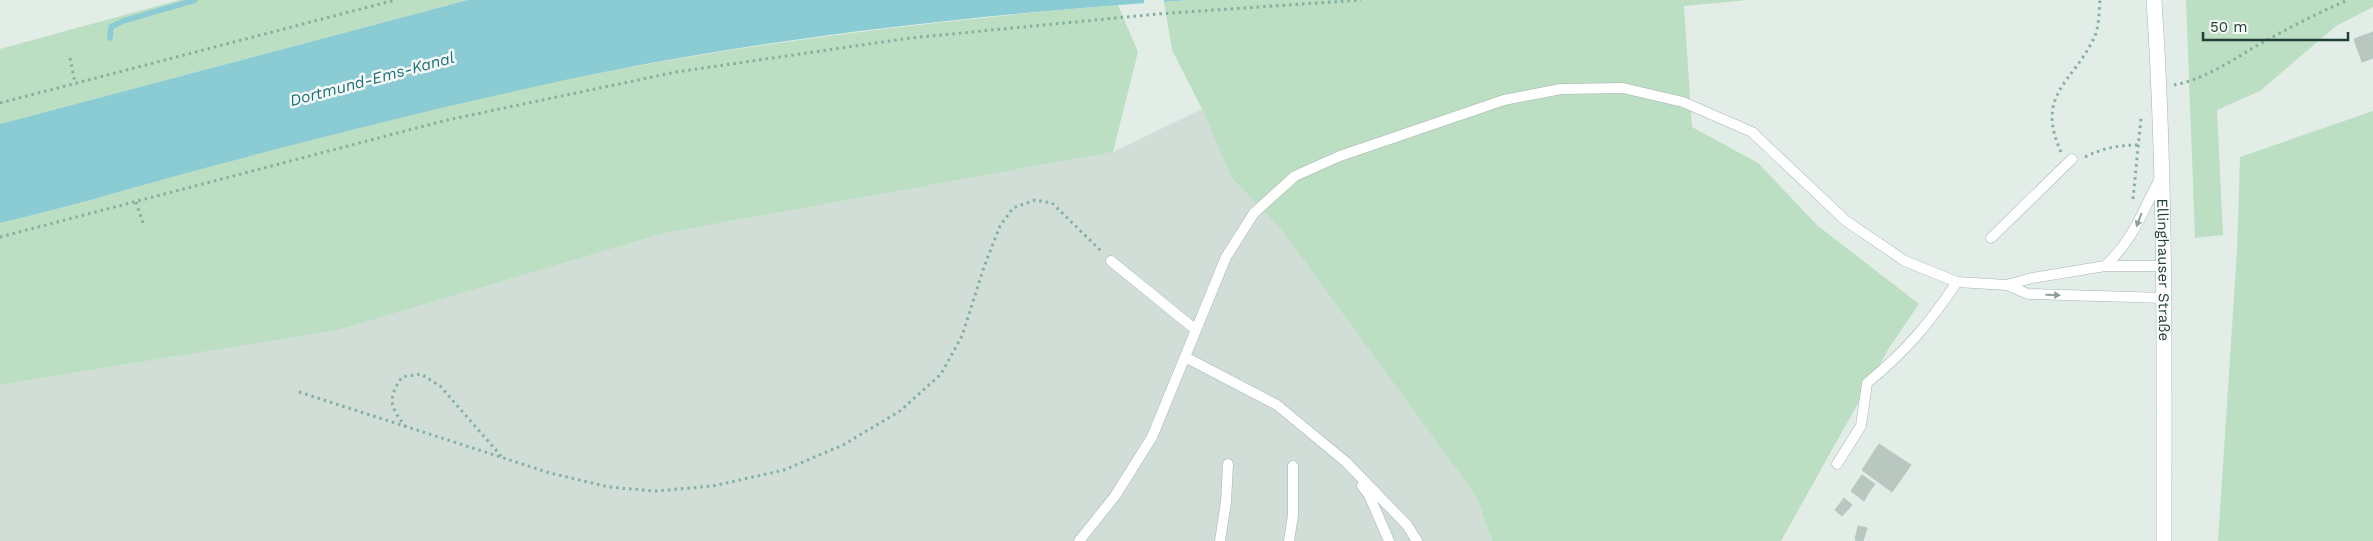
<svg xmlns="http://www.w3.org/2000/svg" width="2373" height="541" font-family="'Work Sans',sans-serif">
<rect width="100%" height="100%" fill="#e3ede8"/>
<path fill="#d1ddd7" d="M1202,109l29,68 52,55 193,264 16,45h-1492v-156l338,-55 327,-97 448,-81z"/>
<path fill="#bcdec3" d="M179,0h289l-468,124v-75z
M1190,0h559l-65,6 8,121 66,36 60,63 101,78 -30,44 -108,193h-289l-16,-45 -193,-264 -52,-55 -29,-68 -30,-59 -8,-48z
M2186,0h187v7l-37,19 -76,65 -43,19 6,125 -28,3z
M1118,5l20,47 -25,100 -448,81 -327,97 -338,55v-162c61,-14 122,-32 183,-49 112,-31 225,-60 339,-85 197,-43 396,-67 596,-84z
M2373,111v430h-155l19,-290 3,-94z"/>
<path fill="#8bcbd3" d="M468,0h722c-225,15 -450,40 -670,90 -114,25 -226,54 -337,84 -61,17 -122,35 -183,49v-99z"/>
<path fill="#e3ede8" d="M1144,0h20v4l-20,2z"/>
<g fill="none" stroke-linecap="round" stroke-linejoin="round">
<path stroke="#8bcbd3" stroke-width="5.5" d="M110,38l1,-11 12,-6 72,-21"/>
</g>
<path fill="#b8c8c1" stroke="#b5c7bf" d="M2373,32v26l-11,4 -8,-23z
M1879,444l32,21 -19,27 -30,-22z
M1862,475l13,9 -6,8 -12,-10z
M1857,482l12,10 -5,9 -13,-10z
M1844,498l8,7 -10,11 -7,-6z
M1858,526l9,2 -4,13 -8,-1z"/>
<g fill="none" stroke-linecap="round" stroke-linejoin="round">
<g stroke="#a5b5af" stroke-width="11">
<path id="lane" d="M1991,238l81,-79
M1111,261l85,69
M2105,266c30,-28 37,-55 56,-89
M2007,285l21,9 136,4
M1185,357l92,48 69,57 61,63 10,16
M1837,464l24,-38 6,-43c39,-32 62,-59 90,-101
M1362,486l7,9 20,46
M1079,541l36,-45 37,-59 74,-180 28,-44 41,-37 45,-20 164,-56 57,-11 62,-1 60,14 69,30 94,89 59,40 52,21 50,3 25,-7 73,-12h58
M1220,541l6,-39 2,-38
M1289,541l4,-26v-49"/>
</g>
<g stroke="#a1b9af" stroke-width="16">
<g id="secondary">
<path id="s1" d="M2154,0c12,180 10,361 10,541"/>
</g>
</g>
<path stroke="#83b1a0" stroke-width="3" stroke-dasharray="2.5 4" stroke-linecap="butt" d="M70,58l5,25
M2174,85c31,-6 57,-24 84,-40 29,-16 59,-32 90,-45
M0,103l395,-103
M2061,152c-26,-58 11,-68 33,-114 5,-10 5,-26 6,-38
M2085,157c18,-9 34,-12 54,-12
M2133,199l8,-81
M136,202l8,24
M0,237l447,-117 229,-48 234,-34 247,-24 204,-14
M299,392l251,81 59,14 46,4 58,-5 71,-16 59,-25 57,-34 41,-37 21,-38 22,-69 16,-41 13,-18 22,-8 17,3 49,48
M406,427c-16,-20 -19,-28 -4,-50l19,-3 19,12 62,71"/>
<use href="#lane" stroke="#fff" stroke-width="10"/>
<use href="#secondary" stroke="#fff" stroke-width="15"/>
</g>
<defs><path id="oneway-solid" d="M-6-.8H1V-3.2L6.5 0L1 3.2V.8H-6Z" transform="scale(1.25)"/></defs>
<g fill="#909f9a">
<use href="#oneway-solid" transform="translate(2139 220) rotate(111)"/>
<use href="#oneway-solid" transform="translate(2053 295) rotate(2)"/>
</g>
<g text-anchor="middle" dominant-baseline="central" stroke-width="5" stroke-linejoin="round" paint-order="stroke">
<g font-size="15" fill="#223f36" stroke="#f4f9f6">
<text stroke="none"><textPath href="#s1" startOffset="270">Ellinghauser Straße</textPath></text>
</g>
<g font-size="16" font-style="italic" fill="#1b717c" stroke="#f4f9f6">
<text transform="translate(372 79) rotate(-15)">Dortmund-Ems-Kanal</text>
</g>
</g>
<path d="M2203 32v8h145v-8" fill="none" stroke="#223f36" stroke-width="2.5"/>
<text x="2210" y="32" font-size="15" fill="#223f36" stroke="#f4f9f6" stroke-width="4" paint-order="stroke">50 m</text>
</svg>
